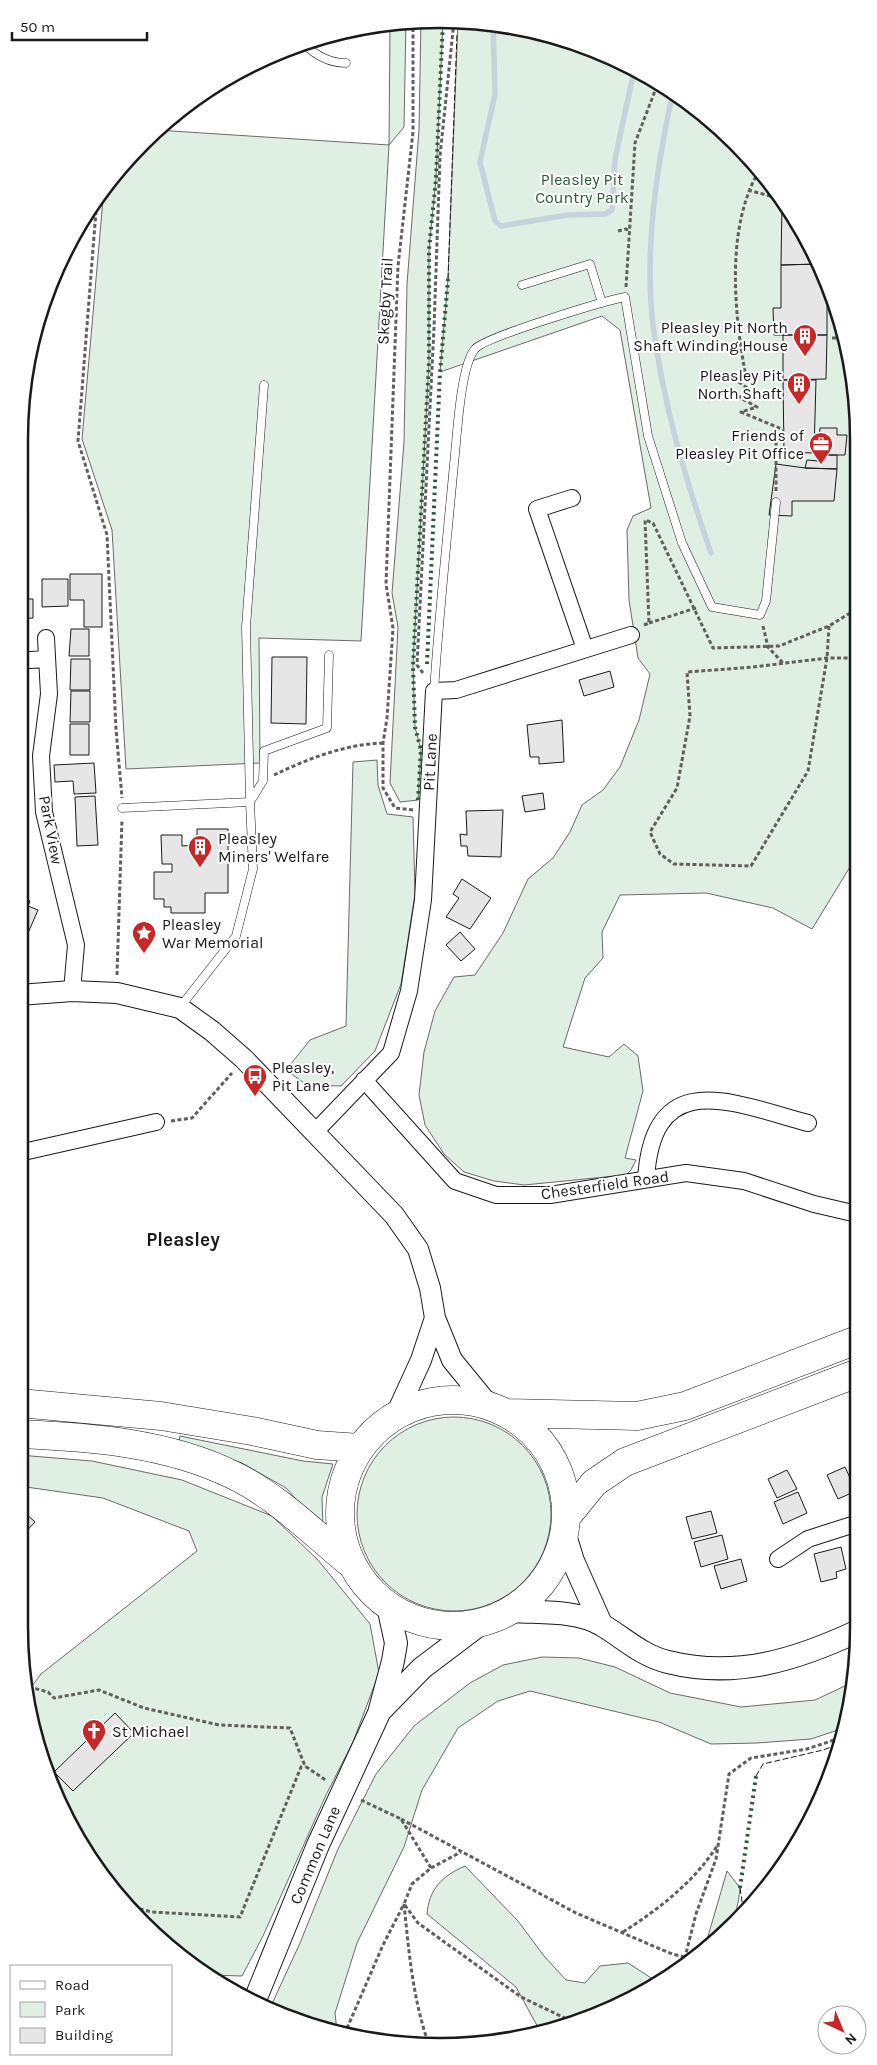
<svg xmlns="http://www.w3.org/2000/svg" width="877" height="2065" font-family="Karla,sans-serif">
<rect width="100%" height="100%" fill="#fff"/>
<path fill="#e0efe3" stroke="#6a6a6a" d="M406,20l-2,107 -15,18 -28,496 -102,-3 1,125 -134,6 -14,-239 -30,-91 22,-251 19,-26 33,-32 233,15 1,-122z
M421,20l22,1 -7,158 -7,70v113l-16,304 2,61 6,23 -3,50 -18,2 -10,-19 8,-156 -6,-34 12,-151 3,-158 12,-154z
M458,21l36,1 80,19 98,49 99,93 55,95 29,105 1,474 -44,72 -39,-21 -67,-15 -86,2 -18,37 1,26 -18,20 -22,69 46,10 15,-13 14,12 5,35 -18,67 11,2 -5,10 -5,5 -102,10 -30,-4 -30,-9 -20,-18 -19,-29 -6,-30 5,-43 11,-41 19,-34 21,-2 28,-42 25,-54 25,-21 17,-26 12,-27 21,-15 17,-23 19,-47 11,-46 -12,-16 -9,-58 -2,-70 6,-14 18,-8 -31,-178 -18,-14 -162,56 8,-93z
M377,760l1,25 9,29 26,3 2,77 -14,90 -26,67 -34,35 -34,-1 -21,-15 24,-30 36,-14 7,-264z
M357 1514a97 97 0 1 1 194 0a97 97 0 1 1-194 0Z
M180,1436l123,25 30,3 -11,33 1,32 -37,-41 -44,-25 -63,-22z
M19,1455l73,6 90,19 90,36 46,44 52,64 9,49 -26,69 -27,53 -63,141 -21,40 -32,-1 -87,-72 -48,-67 -34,-74 -12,-72 12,-16 156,-123 -8,-20 -86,-33 -84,-12z
M542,1657l37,1 36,9 55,26 71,14 74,-7 34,-16 -8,45 -30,10 -54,4 -46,1 -52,-22 -129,-31 -32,10 -40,27 -36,62 -18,57 -47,96 -22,70 2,18 -66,-25 29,-63 38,-94 38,-75 38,-48 56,-43 33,-18z
M465,1866l53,55 26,35 22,24 19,3 15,-17 28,-3 31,20 -10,7 -109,41 -24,-44 -89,-73c2,-25 15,-38 38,-48z
M727,1871l13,17c-3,31 -11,44 -36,62z"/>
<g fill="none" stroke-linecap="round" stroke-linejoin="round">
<path stroke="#c6d2dc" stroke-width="5.5" d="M493,22l2,72 -15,68 15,59 6,5 67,-11 37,-1 7,-4 3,-51 19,-88
M673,91c-16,75 -29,156 -20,234 10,78 32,153 58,228"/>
</g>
<path fill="#e6e6e6" stroke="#1a1a1a" d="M782,201l26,47 11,16 -38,1z
M819,264l8,15v56h-53l-1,-27h8v-43z
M783,335h44l-1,44 -43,1z
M783,380h33l-2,73 -30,-1z
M820,428h17v7h10l-2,20h-27z
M818,455h19v14l-32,-1 2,-8 11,1z
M776,464l29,4 32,1 -3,32h-42v15l-23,-1z
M70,574h32v53h-18v-27h-14z
M42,579h26v27l-26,1z
M19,599h14v19l-14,1z
M71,629h18v27h-20z
M272,657h35l-1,67 -35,-1z
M71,659h19v31h-20z
M610,671l4,16 -30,9 -5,-16z
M71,691h19v31h-20z
M562,720l2,42 -25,2v-7h-9l-3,-32z
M70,724h19v31h-19z
M94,763l2,30 -22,1 -1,-13 -18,1 -1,-17z
M543,793l2,16 -20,3 -3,-16z
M95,796l3,49 -21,1 -2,-49z
M503,810l-2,47 -33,-1 -1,-10h-6l-1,-12 7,1 -1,-24z
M197,829h31v64h-23v20h-34v-6h-7v-8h-10v-27h18v-8h-10l-1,-29h21v11l15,-1z
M462,879l29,19 -21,31 -24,-12 13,-19 -6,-4z
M19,897l11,4 -2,5 10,4 -13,30 -6,-3z
M460,932l15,17 -14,12 -15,-16z
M858,1465v20l-8,-17z
M845,1467l11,24 -18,8 -11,-24z
M787,1470l10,19 -20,9 -9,-19z
M798,1492l9,21 -24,11 -9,-22z
M23,1511l12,11 -16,17v-23z
M711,1511l6,22 -25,6 -6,-22z
M722,1535l6,24 -27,8 -7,-25z
M841,1547l5,22 -10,3 1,6 -16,4 -7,-28z
M741,1559l6,22 -26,8 -7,-23z
M115,1713l19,20 -61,58 -19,-19z"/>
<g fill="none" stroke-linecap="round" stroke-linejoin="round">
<g stroke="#1a1a1a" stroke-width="9">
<path id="service" d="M303,43c12,12 26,20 43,20
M522,285l68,-21 12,39
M434,691c5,-76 13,-152 20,-227 3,-25 6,-98 21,-115 10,-12 129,-48 150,-52l23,139 34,107 30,64 48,8 6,-14 10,-99
M250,802l-4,-175 18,-242
M250,802l13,-21 1,-30 63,-23 2,-73
M122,808l128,-6 3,67 -17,67 -55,70"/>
</g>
<g stroke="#1a1a1a" stroke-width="18">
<path id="minor" d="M572,498l-35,11 48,140
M46,638l3,56 -8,62 3,56 32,133 -4,46
M30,660l17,-1
M364,1080l91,101 41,14h54l136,-22 58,8 70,23 43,10
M314,1133l77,-80 18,-62 14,-91 11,-209 22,-1 175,-55
M19,1153l137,-31
M646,1179c7,-114 87,-76 162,-56
M778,1559l30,-20 50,-16"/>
</g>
<g stroke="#1a1a1a" stroke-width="22">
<path id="tertiary" d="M19,995l53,-4 45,2 63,15 32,23 32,28 150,156 24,34 12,39 5,30 17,42 36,44
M395,1417l26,-57 14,-42"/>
</g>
<g stroke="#1a1a1a" stroke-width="24">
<path id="secondary" d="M564,1532l9,29 28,63
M513,1611c27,2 65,-1 89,14 22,13 40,31 66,37 68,17 128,-2 190,-31
M380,1711l42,-43 57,-43
M255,2000l63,-155 61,-132 14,-52 3,-18 -8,-37"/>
</g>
<g stroke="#1a1a1a" stroke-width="29">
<path id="trunk" d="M340 1513a113 113 0 1 1 226 0a113 113 0 1 1-226 0Z
M19,1403l142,13 91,15 65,14 43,3
M508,1413l129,3 48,-10 172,-66
M19,1434c72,3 149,9 214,41 44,21 81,59 118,89
M568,1515l26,-32 31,-21 233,-89"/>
</g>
<path stroke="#5f5f5f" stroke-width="3" stroke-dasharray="4 2.5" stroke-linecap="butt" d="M759,171c-33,55 -25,140 -14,201l-13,5 22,16 -15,4 18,10 -16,5 43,18
M748,190l33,9
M97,198l-19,243 29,94 9,194 6,69
M618,231l8,-2 3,2
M626,287l9,-144 23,-60
M832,338h10
M776,491v-64
M649,623l47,-15
M644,625l5,-2 -4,-103 8,3 60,125 66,-2 50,-20 26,-16
M763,626l5,21 15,16
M829,626l-2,32 -19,113 -57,95 -77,-2 -14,-10 -10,-22 27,-44 13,-72 -3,-44 66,-5 74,-9h28
M423,673l-6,-8 17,-337 6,-172 14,-135
M274,775c33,-16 72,-31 109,-32
M413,810l-18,-2 -12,-20v-45l4,-25 6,-90 -7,-44 12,-318 15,-134v-112
M117,975l5,-156
M171,1121l21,-3 40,-45
M29,1687l19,5 6,6 45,-8 45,18 75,17 71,3 15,38 22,15
M361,1800l40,19 30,49 -19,16 -8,20 14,19 103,74 48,23
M401,1819l175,94 96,41 13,3
M431,1868l30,-16
M404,1904c5,49 9,96 25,141
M127,1906l25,6 88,5 61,-150 4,-1
M623,1932c36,-23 71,-50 94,-86
M683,1965l13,-51 20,-55 13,-85 22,-16 56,-9 33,-11
M347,2035l1,-9 35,-81 21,-41"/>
<use href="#service" stroke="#fff" stroke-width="8"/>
<use href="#minor" stroke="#fff" stroke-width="16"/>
<use href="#tertiary" stroke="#fff" stroke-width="20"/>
<use href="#secondary" stroke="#fff" stroke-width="22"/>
<use href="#trunk" stroke="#fff" stroke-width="28"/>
<path stroke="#2b5a34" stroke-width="4" stroke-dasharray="2.5 4" stroke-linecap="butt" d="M427,664l13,-292 8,-93
M418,800l3,-50 -6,-23 -2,-61 16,-304v-113l7,-70 7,-158
M740,1888l16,-112"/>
<path stroke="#1a1a1a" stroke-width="1" stroke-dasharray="6 2.5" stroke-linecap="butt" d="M448,279l9,-246
M756,1776l7,-12 60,-14 16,-6
M740,1888l3,20 -2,7"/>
</g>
<defs>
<g id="building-pin" transform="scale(1.25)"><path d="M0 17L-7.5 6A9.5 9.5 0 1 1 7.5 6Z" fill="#c62828" stroke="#fff"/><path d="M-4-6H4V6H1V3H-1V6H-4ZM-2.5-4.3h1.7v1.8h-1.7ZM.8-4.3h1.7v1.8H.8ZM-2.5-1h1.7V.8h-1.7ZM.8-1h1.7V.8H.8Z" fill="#fff"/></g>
<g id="office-pin" transform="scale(1.25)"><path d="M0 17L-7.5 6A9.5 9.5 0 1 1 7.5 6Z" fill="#c62828" stroke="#fff"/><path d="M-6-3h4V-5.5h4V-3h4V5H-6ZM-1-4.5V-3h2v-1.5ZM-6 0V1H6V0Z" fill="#fff"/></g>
<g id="sight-pin" transform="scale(1.25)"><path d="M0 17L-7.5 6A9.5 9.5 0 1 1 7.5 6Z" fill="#c62828" stroke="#fff"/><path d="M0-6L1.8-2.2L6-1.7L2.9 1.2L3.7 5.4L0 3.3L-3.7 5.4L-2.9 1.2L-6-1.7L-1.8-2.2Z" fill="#fff"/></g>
<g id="bus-pin" transform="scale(1.25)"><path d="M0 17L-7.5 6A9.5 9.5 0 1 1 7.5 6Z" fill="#c62828" stroke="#fff"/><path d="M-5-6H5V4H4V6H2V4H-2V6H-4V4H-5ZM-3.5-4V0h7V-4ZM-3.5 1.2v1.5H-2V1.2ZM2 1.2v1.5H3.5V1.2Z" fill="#fff"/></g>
<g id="church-pin" transform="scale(1.25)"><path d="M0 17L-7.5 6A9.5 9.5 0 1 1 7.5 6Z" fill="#c62828" stroke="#fff"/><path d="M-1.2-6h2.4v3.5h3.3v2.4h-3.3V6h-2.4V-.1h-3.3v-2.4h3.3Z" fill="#fff"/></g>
</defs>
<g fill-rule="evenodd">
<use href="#building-pin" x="805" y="336"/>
<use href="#building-pin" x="799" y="384"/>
<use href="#office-pin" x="821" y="444"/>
<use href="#building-pin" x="200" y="847"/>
<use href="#sight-pin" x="144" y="933"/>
<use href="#bus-pin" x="255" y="1076"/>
<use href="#church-pin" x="94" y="1731"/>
</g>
<g text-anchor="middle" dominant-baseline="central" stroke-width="4" stroke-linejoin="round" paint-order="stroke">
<g font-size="16" fill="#2b5a34" stroke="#fff">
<text x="582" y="179">Pleasley Pit<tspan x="582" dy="18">Country Park</tspan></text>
</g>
<g font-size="16" fill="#1a1a1a" stroke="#fff">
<text transform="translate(385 301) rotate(-87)">Skegby Trail</text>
<text transform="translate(430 762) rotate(-87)">Pit Lane</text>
<text transform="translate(51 830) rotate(79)">Park View</text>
<text transform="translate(605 1185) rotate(-8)">Chesterfield Road</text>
<text transform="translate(315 1855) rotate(-67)">Common Lane</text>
</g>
<g font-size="16" fill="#1a1a1a" stroke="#fff" text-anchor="start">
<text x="788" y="327" text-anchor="end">Pleasley Pit North<tspan x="788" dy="18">Shaft Winding House</tspan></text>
<text x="782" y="375" text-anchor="end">Pleasley Pit<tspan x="782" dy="18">North Shaft</tspan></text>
<text x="804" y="435" text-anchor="end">Friends of<tspan x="804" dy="18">Pleasley Pit Office</tspan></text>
<text x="218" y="838">Pleasley<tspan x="218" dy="18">Miners' Welfare</tspan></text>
<text x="162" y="924">Pleasley<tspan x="162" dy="18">War Memorial</tspan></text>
<text x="272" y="1067">Pleasley,<tspan x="272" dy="18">Pit Lane</tspan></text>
<text x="112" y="1731">St Michael</text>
</g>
<g font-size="19" font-weight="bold" fill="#1a1a1a" stroke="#fff">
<text x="183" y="1240">Pleasley</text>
</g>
</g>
<path d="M0 0H877V2065H0ZM439 28H439A411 411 0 0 1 850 439V1627A411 411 0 0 1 439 2038H439A411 411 0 0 1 28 1627V439A411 411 0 0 1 439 28Z" fill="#fff" fill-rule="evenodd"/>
<path fill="none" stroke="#1a1a1a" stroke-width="2.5" d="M439 28H439A411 411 0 0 1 850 439V1627A411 411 0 0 1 439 2038H439A411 411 0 0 1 28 1627V439A411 411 0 0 1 439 28Z"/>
<rect x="10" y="1965" width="162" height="90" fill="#ffffff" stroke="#a3a3a3"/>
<rect x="20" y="1981" width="25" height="8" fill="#ffffff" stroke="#a3a3a3"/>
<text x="55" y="1990" font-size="15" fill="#1a1a1a">Road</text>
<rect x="20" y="2002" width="25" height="15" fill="#e0efe3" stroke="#a3a3a3"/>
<text x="55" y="2015" font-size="15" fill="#1a1a1a">Park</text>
<rect x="20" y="2028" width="25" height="15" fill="#e6e6e6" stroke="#a3a3a3"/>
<text x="55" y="2040" font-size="15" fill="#1a1a1a">Building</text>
<g transform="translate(842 2030) rotate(136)"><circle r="24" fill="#ffffff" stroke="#a3a3a3"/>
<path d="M0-4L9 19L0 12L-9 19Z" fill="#c62828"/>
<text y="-8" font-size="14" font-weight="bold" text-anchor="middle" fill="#1a1a1a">N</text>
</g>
<path d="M12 32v8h135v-8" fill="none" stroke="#1a1a1a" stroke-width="2.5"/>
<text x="20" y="32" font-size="15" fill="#1a1a1a" stroke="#ffffff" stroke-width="4" paint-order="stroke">50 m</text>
</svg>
